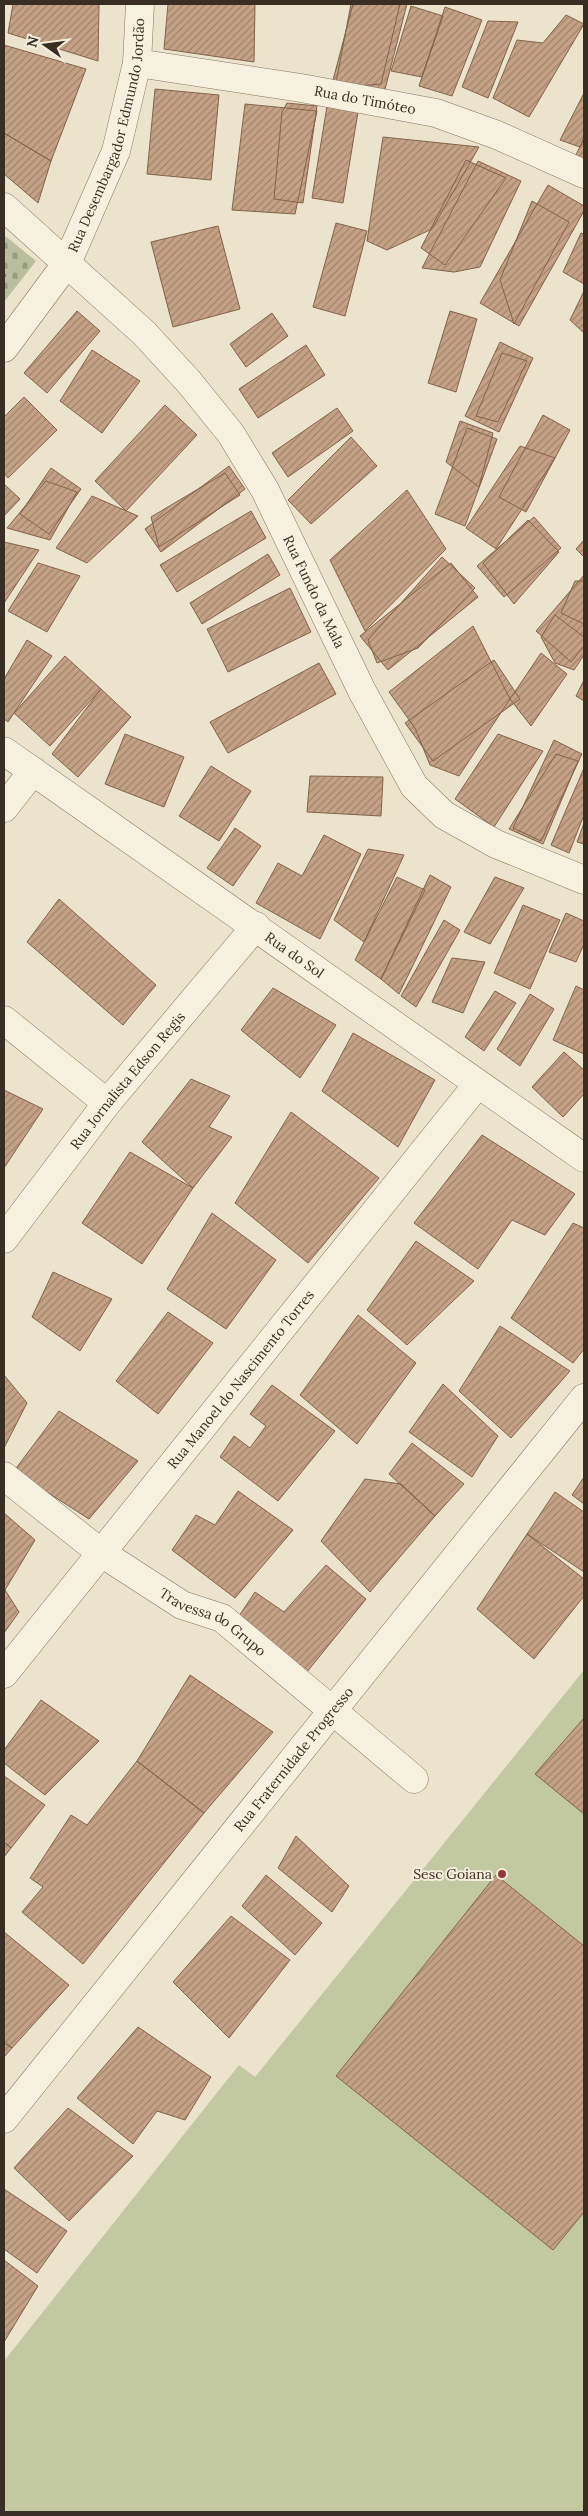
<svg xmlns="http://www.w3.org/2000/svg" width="588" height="2516" font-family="Lora,serif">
<defs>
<pattern id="cemetery-stones" width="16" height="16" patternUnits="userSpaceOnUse" patternTransform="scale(1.25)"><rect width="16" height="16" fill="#b9be9e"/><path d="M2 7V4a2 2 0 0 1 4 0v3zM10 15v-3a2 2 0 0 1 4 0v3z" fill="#979b80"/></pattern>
<pattern id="building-hatch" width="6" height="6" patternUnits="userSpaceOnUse" patternTransform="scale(1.25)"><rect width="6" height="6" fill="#c5a285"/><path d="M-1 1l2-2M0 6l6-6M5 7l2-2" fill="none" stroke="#a1846c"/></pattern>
</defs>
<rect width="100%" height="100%" fill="#ebe3cb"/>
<path fill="#c2c8a0" d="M584,1670v842h-580v-151l235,-296 16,12z"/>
<path fill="url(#cemetery-stones)" d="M4,235l32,26 -32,41z"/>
<path fill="url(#building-hatch)" stroke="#836249" d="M13,4h86l-1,57 -90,-28z
M168,4h87l-1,58 -90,-13z
M351,4h49l-19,80 -46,4z
M353,4h54l-24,93 -51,-13z
M411,6l32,10 -21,61 -31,-6z
M445,7l37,13 -30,76 -33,-10z
M566,15l18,9 -55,93 -36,-19 24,-58 26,3z
M488,21l30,1 -30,76 -26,-11z
M4,45l82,24 -35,92 -47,-28z
M155,89l64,6 -8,85 -64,-6z
M584,93v45l-4,9 -20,-7z
M287,103l30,3 -14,97 -29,-4 8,-87z
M245,104l72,7 -22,103 -63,-4z
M327,106l31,6 -15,91 -31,-5z
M4,133l47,28 -13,42 -34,-29z
M383,137l96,10 -47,82 -45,21 -20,-9z
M584,138v23l-9,-4z
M466,160l40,18 -61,87 -24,-17z
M478,161l43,20 -41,86 -26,5 -32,-4z
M548,185l36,21v5l-65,115 -39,-23z
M532,201l37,21 -55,102 -14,-44z
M336,223l31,8 -22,85 -32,-9z
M218,226l22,83 -67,18 -22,-85z
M581,233l3,1v50l-21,-12z
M584,291v42l-14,-13z
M77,311l23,20 -53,62 -23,-20z
M450,311l27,8 -21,73 -28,-9z
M272,313l16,23 -42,31 -16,-23z
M500,342l33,16 -34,74 -34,-16z
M306,345l19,30 -67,43 -19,-29z
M92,350l48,31 -38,52 -42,-32z
M502,353l25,8 -29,61 -22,-6z
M24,397l33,33 -49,48 -4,-5v-56z
M165,405l32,30 -71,76 -31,-30z
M337,408l16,23 -65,46 -16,-24z
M543,415l27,15 -44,82 -27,-15z
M460,421l33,12 -14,54 -33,-25z
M467,428l30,11 -32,87 -30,-12z
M351,437l26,29 -66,58 -23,-24z
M520,446l35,12 -59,91 -30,-21z
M229,466l16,23 -84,63 -16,-23z
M51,468l30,21 -32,45 -29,-20z
M225,473l15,22 -81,52 -8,-30z
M46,481l31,11 -27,48 -43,-12z
M4,484l16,15 -16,17z
M407,490l39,59 -81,82 -35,-71z
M92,496l46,20 -51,47 -31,-15z
M251,511l15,27 -89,54 -17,-27z
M534,517l27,31 -57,49 -27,-31z
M528,520l31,32 -45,52 -31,-41z
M584,540v17l-8,-8z
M4,542l35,8 -35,53z
M268,554l12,21 -78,49 -12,-21z
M442,557l33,31 -57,60 -41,15 -9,-23z
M38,563l42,13 -33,56 -39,-21z
M451,563l27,34 -90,73 -28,-34z
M584,575v71l-13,16 -35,-31z
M575,581h9v43l-23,-11z
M290,588l21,44 -83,40 -21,-43z
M555,615l29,22v18l-10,15 -19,-7 -14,-26z
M473,626l37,73 -51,77 -29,-11 -15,-37 -26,-36z
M27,640l25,16 -44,66 -4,-3v-40z
M541,653l26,21 -36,52 -21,-27z
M65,656l36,33 -51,57 -36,-33z
M494,660l26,39 -87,62 -28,-38z
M319,663l17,31 -108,59 -18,-31z
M584,680v21l-8,-5z
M101,689l30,28 -53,60 -26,-23z
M125,734l59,23 -20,50 -59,-23z
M498,734l45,17 -49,76 -39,-28z
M554,740l28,14 -41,87 -28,-13z
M556,754l22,7 -35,83 -34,-15z
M211,766l40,25 -32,50 -40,-25z
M584,768v47l-15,38 -18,-8z
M310,776l73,1 -2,39 -74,-4z
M584,823v21l-7,-2z
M235,828l26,18 -28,40 -26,-18z
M324,835l37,19 -41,85 -64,-36 22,-40 24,13z
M368,849l36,6 -40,87 -30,-22z
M430,875l21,12 -52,107 -18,-15z
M397,877l28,13 -44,89 -26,-19z
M495,877l29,11 -34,56 -26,-12z
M59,899l97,86 -33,40 -96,-83z
M523,905l37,15 -30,69 -36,-16z
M566,913l18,8v23l-8,18 -27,-10z
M444,920l16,10 -44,77 -15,-11z
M452,958l33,4 -22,51 -31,-11z
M576,986l8,4v64l-31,-14z
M273,988l63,37 -36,53 -59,-48z
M495,991l21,12 -32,48 -19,-14z
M530,994l24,15 -34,57 -23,-17z
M353,1033l82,47 -37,67 -76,-56z
M564,1052l20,18v24l-21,23 -31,-30z
M191,1079l39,17 -21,31 23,10 -39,51 -51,-46z
M4,1090l39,19 -39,59z
M291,1112l88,66 -71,85 -73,-60z
M482,1135l93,59 -30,41 -33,-15 -34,49 -64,-46z
M130,1152l63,36 -51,76 -60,-41z
M212,1213l64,47 -50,69 -59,-40z
M573,1223l11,5v121l-11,14 -62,-45z
M416,1241l58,40 -67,64 -40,-35z
M53,1272l59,27 -32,52 -48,-34z
M168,1312l45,31 -55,71 -42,-33z
M358,1315l58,48 -59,81 -57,-49z
M500,1326l70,45 -59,67 -52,-47z
M4,1375l23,28 -23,45z
M443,1384l55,52 -26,41 -63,-45z
M272,1385l63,46 -57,70 -58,-44 14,-21 16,12 16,-22 -16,-12z
M59,1411l79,50 -49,58 -75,-48z
M412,1443l52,41 -29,32 -46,-42z
M584,1477v27l-12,-9z
M365,1479l36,5 34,32 -65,76 -49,-51z
M238,1491l55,39 -58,68 -63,-48 24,-35 19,10z
M555,1492l29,20v60l-57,-38z
M4,1513l31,27 -30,50 14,22 -15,21z
M527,1534l57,45v17l-50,63 -57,-50z
M326,1565l40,34 -64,79 -65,-59 18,-27 29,20z
M190,1675l83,57 -69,81 -67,-52z
M41,1700l58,41 -54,54 -41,-32v-13z
M584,1718v96l-49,-40z
M137,1761l67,52 -121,151 -61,-52 21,-25 -13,-9 41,-63 16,10z
M4,1776l41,29 -34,43 -7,-6z
M296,1836l53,50 -17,26 -54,-44z
M4,1842l7,6 -7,9z
M266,1875l56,48 -27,32 -53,-49z
M496,1875l88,71v266l-31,38 -217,-174z
M231,1916l59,44 -61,78 -56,-56z
M4,1932l65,53 -57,63 -8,-7z
M138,2027l73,50 -26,43 -28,-9 -24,33 -56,-46z
M4,2043l8,5 -8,9z
M68,2108l65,48 -64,65 -55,-53z
M4,2189l63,42 -30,42 -33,-24z
M4,2260l34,26 -34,56z"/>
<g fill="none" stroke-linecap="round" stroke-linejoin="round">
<g stroke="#867661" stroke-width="29">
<g id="minor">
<path id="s1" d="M137,63l164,25 135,25 61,22 87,39"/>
<path id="s2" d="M4,207l140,126 45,49 42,52 34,56 97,201 52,95 30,29 52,29 88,36"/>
<path id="s3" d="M4,348l63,-85 49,-112 21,-88 3,-59"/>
<path id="s4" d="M4,751l580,407"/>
<path d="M4,808l29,-37"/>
<path d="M4,1020l103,83"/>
<path id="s5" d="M4,1239l103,-136 149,-177"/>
<path id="s6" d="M4,1476l96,76 82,53 40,13 192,161"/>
<path id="s7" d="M4,1674l473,-589"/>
<path id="s8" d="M4,2119l580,-721"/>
</g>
</g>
<path stroke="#867661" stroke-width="3" stroke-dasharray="4 2.5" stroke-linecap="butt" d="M4,275l2,1"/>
<use href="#minor" stroke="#f6f0de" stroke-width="28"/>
</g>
<circle fill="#8f3a37" stroke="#f3edda" stroke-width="2" cx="502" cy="1874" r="5"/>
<g text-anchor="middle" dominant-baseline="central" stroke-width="4" stroke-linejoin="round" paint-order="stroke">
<g font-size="14" fill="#392e23" stroke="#f3edda">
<text stroke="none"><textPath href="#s1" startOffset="231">Rua do Timóteo</textPath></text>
<text stroke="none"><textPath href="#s3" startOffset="241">Rua Desembargador Edmundo Jordão</textPath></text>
<text stroke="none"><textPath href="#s2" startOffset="500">Rua Fundo da Mala</textPath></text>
<text stroke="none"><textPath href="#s4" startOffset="355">Rua do Sol</textPath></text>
<text stroke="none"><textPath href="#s5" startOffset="201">Rua Jornalista Edson Regis</textPath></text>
<text stroke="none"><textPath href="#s7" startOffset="378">Rua Manoel do Nascimento Torres</textPath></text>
<text stroke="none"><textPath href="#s6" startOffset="256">Travessa do Grupo</textPath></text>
<text stroke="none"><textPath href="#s8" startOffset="462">Rua Fraternidade Progresso</textPath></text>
</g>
<g font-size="14" fill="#392e23" stroke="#f3edda" text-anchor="end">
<text x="492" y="1874">Sesc Goiana</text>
</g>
</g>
<rect width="588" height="2516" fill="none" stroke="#392e23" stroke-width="10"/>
<g transform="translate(45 45) rotate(284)" stroke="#f3edda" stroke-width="4" paint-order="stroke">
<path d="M0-4L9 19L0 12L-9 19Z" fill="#392e23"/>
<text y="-8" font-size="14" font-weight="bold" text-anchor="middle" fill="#392e23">N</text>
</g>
</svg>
